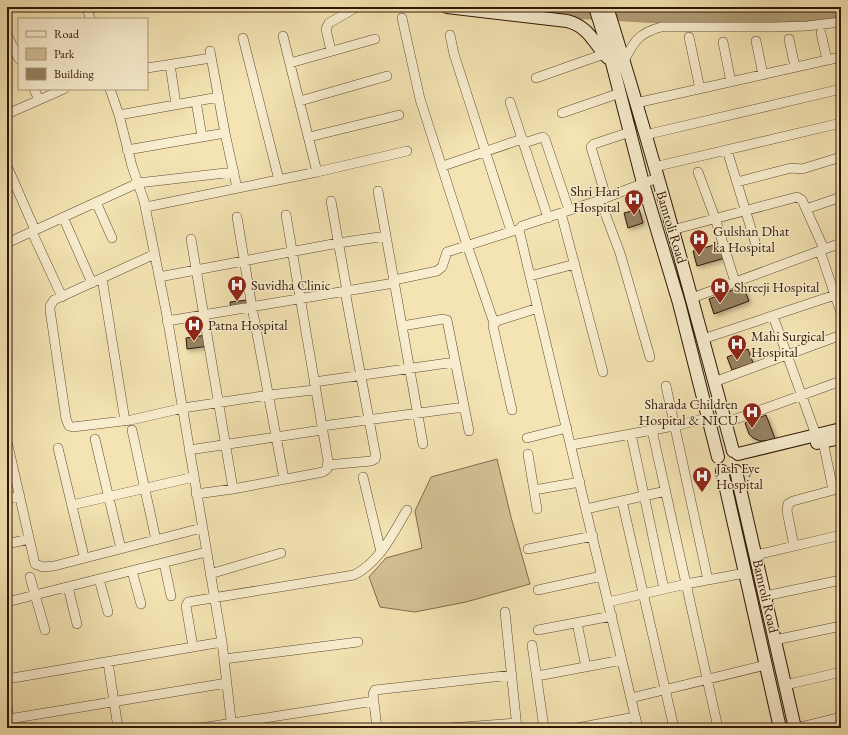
<svg xmlns="http://www.w3.org/2000/svg" width="848" height="735" font-family="'EB Garamond',serif">
<defs>
<filter id="shadow"><feDropShadow dx="2.5" dy="2.5" stdDeviation="2" flood-color="#0004"/></filter>
</defs>
<rect width="100%" height="100%" fill="#f4e4b3"/>
<filter id="stains"><feTurbulence type="fractalNoise" baseFrequency=".005" numOctaves="4"/><feColorMatrix values="0 0 0 0 .2 0 0 0 0 .09 0 0 0 0 .02 0 0 0 .5 -.17"/></filter>
<radialGradient id="worn" r=".72"><stop offset=".6" stop-color="#630" stop-opacity="0"/><stop offset="1" stop-color="#630" stop-opacity=".3"/></radialGradient>
<path fill="#d3c196" stroke="#816b4e" d="M497,459l14,58 19,67 -64,18 -51,10 -35,-5 -11,-30 17,-19 36,-10 -7,-37 16,-34z"/>
<g fill="none" stroke-linecap="round" stroke-linejoin="round">
<path stroke="#b19e78" stroke-width="14" d="M528,7l33,4 91,5 134,1 55,-5"/>
</g>
<path fill="#958160" stroke="#2f1506" filter="url(#shadow)" d="M639,209l4,14 -15,5 -4,-15z
M721,243l4,15 -28,8 -4,-15z
M743,286l6,15 -35,13 -5,-15z
M247,300l1,5 -17,2 -1,-5z
M207,335l2,11 -22,3 -1,-11z
M748,349l5,14 -21,7 -5,-13z
M766,415l10,26h-16l-7,-3 -4,-4 -4,-11z"/>
<g fill="none" stroke-linecap="round" stroke-linejoin="round">
<g stroke="#604931" stroke-width="10">
<path id="street" d="M87,7l3,12
M402,18l18,81 47,146 27,78
M821,33l6,27
M7,35l12,24
M450,35l4,19 57,177
M283,36l34,136
M689,37l11,52
M243,38l36,142
M789,39l6,28
M756,41l7,34
M723,42l8,40
M210,51l15,82 12,55
M331,51l-5,-22 3,-6 28,-16
M624,61c10,-20 15,-28 37,-34h114l32,-1 34,-4
M290,63l85,-24
M170,64l6,41
M147,68l64,-10
M536,78l68,-24
M34,89l5,11
M110,89l9,26 13,51 12,35 23,115 55,326 10,86
M196,101l6,36
M300,101l87,-25
M510,102l38,116
M636,103l205,-46
M562,113l58,-20
M7,114l57,-25
M119,115l100,-18
M645,135l196,-46
M309,137l90,-22
M524,143l19,-6 2,2 24,71
M127,150l98,-17
M727,150l29,95
M7,166l28,64
M443,166l79,-27
M654,167l187,-44
M698,172l17,46 20,64
M737,182l54,-14 11,1 39,-12
M378,191l45,253
M606,197l-15,-50 3,-3 36,-12
M600,200l20,53 30,104
M331,201l16,90
M96,202l16,36
M146,207l171,-35 90,-21
M806,209l35,-12
M561,213l42,159
M63,217l29,66
M237,217l15,90 32,172
M672,230l125,-33 5,3 22,49
M32,232l30,65
M191,239l42,250
M7,243l131,-60 96,-11
M820,251l21,62
M155,254l-101,46 -4,6v4l16,109 3,7 4,1 58,-7 52,-12 86,-13 45,-5
M530,276l45,-12
M159,277l179,-34 48,-7
M102,278l23,143
M394,280l43,-9 5,-4 5,-15 69,-22
M692,298l149,-55
M773,316l43,119
M167,321l227,-38
M402,326l41,-7 4,1 22,111
M703,339l132,-44
M314,382l141,-20
M714,382l127,-47
M666,386l42,194
M512,410l-19,-84 4,-5 41,-13
M725,423l116,-42
M322,426l142,-19
M132,430l24,110
M652,430l66,298
M631,434l33,155
M527,438l40,-10
M95,439l26,110
M7,441l28,123 8,3 11,-1 148,-38
M823,441l10,49
M571,445l103,-19 34,-8
M58,448l25,104
M189,450l133,-20
M528,454l9,55
M327,465l44,-4 4,-2 1,-2 -31,-166
M363,477l18,75
M534,490l46,-8
M196,494l37,-5 90,-17 4,-3 1,-8 -42,-246
M7,499l13,-3
M622,501l52,227
M72,505l122,-28
M586,509l80,-18
M7,544l22,-5
M794,546l-7,-35 1,-7 5,-3 48,-13
M528,549l65,-13
M756,555l85,-20
M164,563l7,33
M132,571l9,33
M210,574l71,-21
M30,577l15,53
M99,579l9,33
M68,587l9,37
M538,590l64,-14
M765,596l76,-16
M7,602l199,-50
M608,602l78,-18 59,-11
M505,612l12,116
M577,623l9,44
M538,630l74,-14
M775,640l66,-14
M532,645l12,83
M193,647l-7,-41 2,-4 166,-27c26,-13 39,-42 53,-65
M224,659l134,-17
M108,662l10,66
M537,676l85,-16
M7,679l215,-37
M785,685l56,-13
M631,698l135,-33
M7,705l4,23
M9,719l218,-36
M201,728l173,-27
M377,728l-4,-34 2,-4 137,-15
M449,728l67,-5
M577,728l58,-11
M638,728l-119,-498 3,-4 78,-26 57,-22
M796,728l45,-11"/>
</g>
<g stroke="#2f1506" stroke-width="14">
<path id="secondary" d="M447,7l120,14c23,6 26,22 41,37
M595,7l15,48 33,128 36,120 39,154
M607,7c46,147 86,295 126,444
M817,443l24,-5
M738,454l103,-25
M722,471l58,257
M736,471l59,257"/>
</g>
<use href="#street" stroke="#f8edce" stroke-width="9"/>
<use href="#secondary" stroke="#f8edce" stroke-width="12"/>
</g>
<defs>
<g id="hospital-pin" transform="scale(1)"><path d="M0 17L-7.5 6A9.5 9.5 0 1 1 7.5 6Z" fill="#8f2418" stroke="#f8edce"/><path d="M-5-5h3v3.5h4V-5h3V5h-3V1.5h-4V5h-3Z" fill="#fff"/></g>
</defs>
<g fill-rule="evenodd">
<use href="#hospital-pin" x="634" y="199"/>
<use href="#hospital-pin" x="699" y="239"/>
<use href="#hospital-pin" x="237" y="285"/>
<use href="#hospital-pin" x="720" y="287"/>
<use href="#hospital-pin" x="194" y="325"/>
<use href="#hospital-pin" x="737" y="344"/>
<use href="#hospital-pin" x="752" y="412"/>
<use href="#hospital-pin" x="702" y="476"/>
</g>
<g text-anchor="middle" dominant-baseline="central" stroke-width="3" stroke-linejoin="round" paint-order="stroke">
<g font-size="14" fill="#2f1506" stroke="#f8edce" text-anchor="start">
<text x="620" y="191" text-anchor="end">Shri Hari<tspan x="620" dy="16">Hospital</tspan></text>
<text x="713" y="231">Gulshan Dhat<tspan x="713" dy="16">ka Hospital</tspan></text>
<text x="251" y="285">Suvidha Clinic</text>
<text x="734" y="287">Shreeji Hospital</text>
<text x="208" y="325">Patna Hospital</text>
<text x="751" y="336">Mahi Surgical<tspan x="751" dy="16">Hospital</tspan></text>
<text x="738" y="404" text-anchor="end">Sharada Children<tspan x="738" dy="16">Hospital &amp; NICU</tspan></text>
<text x="716" y="468">Jash Eye<tspan x="716" dy="16">Hospital</tspan></text>
</g>
<g font-size="14" fill="#2f1506" stroke="#f8edce">
<text transform="translate(672 227) rotate(73)">Bamroli Road</text>
<text transform="translate(766 596) rotate(77)">Bamroli Road</text>
</g>
</g>
<rect width="848" height="735" fill="none" stroke="#f4e4b3" stroke-width="24"/>
<rect x="8" y="8" width="832" height="719" fill="none" stroke="#2f1506" stroke-width="2"/>
<rect x="12" y="12" width="824" height="711" fill="none" stroke="#2f1506"/>
<rect x="18" y="18" width="130" height="72" fill="#f8edce" stroke="#a8977e"/>
<rect x="26" y="31" width="20" height="6" fill="#f8edce" stroke="#a8977e"/>
<text x="54" y="38" font-size="12" fill="#2f1506">Road</text>
<rect x="26" y="48" width="20" height="12" fill="#d3c196" stroke="#a8977e"/>
<text x="54" y="58" font-size="12" fill="#2f1506">Park</text>
<rect x="26" y="68" width="20" height="12" fill="#958160" stroke="#a8977e"/>
<text x="54" y="78" font-size="12" fill="#2f1506">Building</text>
<rect width="100%" height="100%" filter="url(#stains)"/>
<rect width="100%" height="100%" fill="url(#worn)"/>
</svg>
